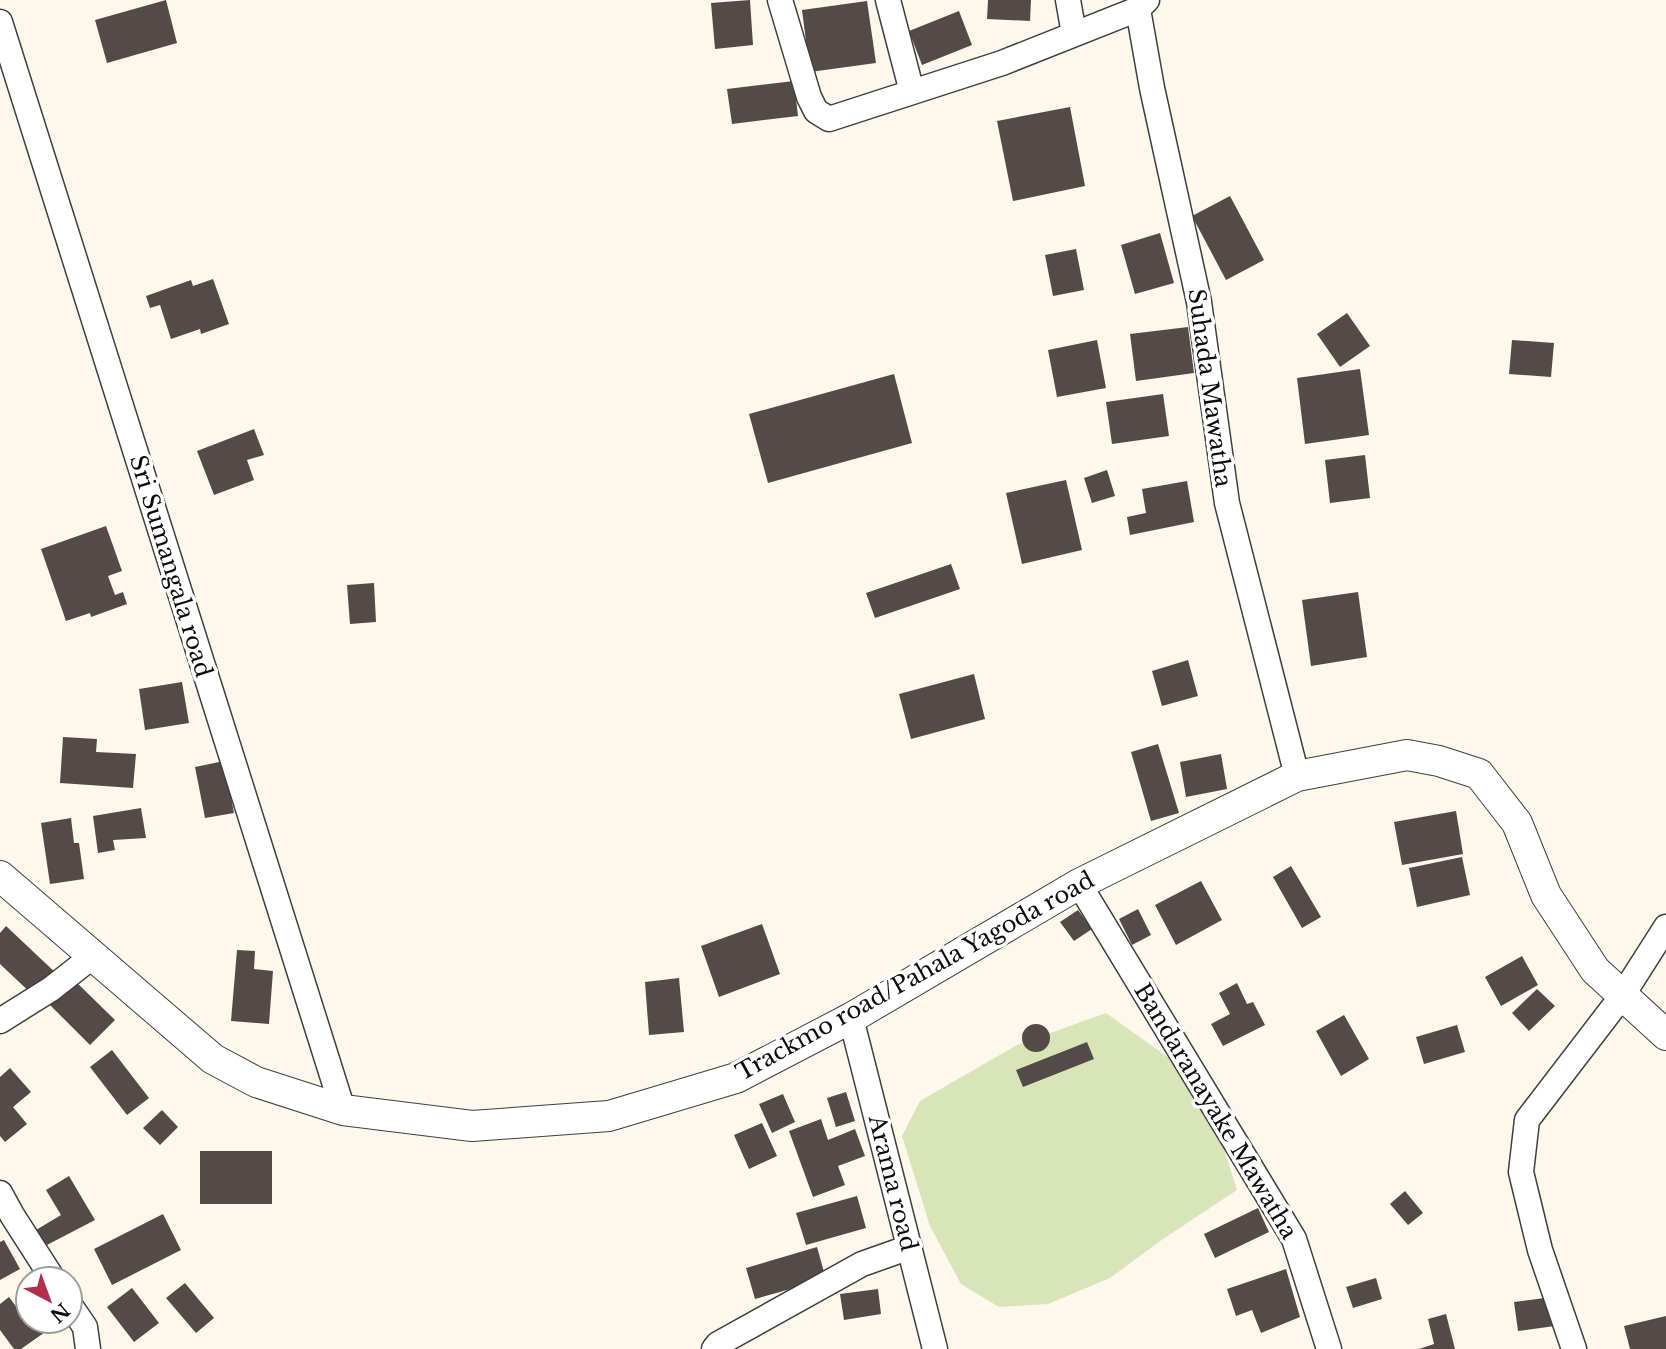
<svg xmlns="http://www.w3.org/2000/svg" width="1666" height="1349" font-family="'Libre Baskerville',serif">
<rect width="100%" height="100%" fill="#fef7ec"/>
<path fill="#d8e5b9" d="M1106,1013l70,50 45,77 16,50 -74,49 -53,39 -62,26 -49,3 -38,-23 -31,-58 -28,-90 18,-35 97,-56z"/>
<path fill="#544b49" d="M166,0l11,43 -70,20 -12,-43z
M750,0l3,45 -38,4 -4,-46z
M988,0h43l-1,21 -43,-2z
M867,1l9,62 -66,9 -8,-62z
M959,11l13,34 -50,20 -13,-34z
M794,81l4,35 -66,8 -5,-35z
M1070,107l15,79 -72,15 -16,-80z
M1230,196l34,64 -38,20 -34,-64z
M1160,233l14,50 -39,11 -14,-49z
M1076,249l8,41 -31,6 -8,-41z
M213,279l16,45 -28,10 -1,-5 -29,10 -11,-34 -10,3 -4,-12 45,-16 2,6z
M1347,313l23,33 -30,21 -23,-33z
M1188,327l6,46 -58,8 -6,-47z
M1097,340l9,48 -49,9 -9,-47z
M1512,340l42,3 -3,34 -42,-3z
M1360,369l9,66 -64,9 -8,-66z
M894,374l18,69 -144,40 -19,-69z
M1163,394l6,42 -57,8 -6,-42z
M254,429l10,26 -17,5 7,20 -40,15 -17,-44z
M1365,455l5,43 -40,5 -5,-43z
M1107,470l8,26 -23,7 -8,-25z
M1066,480l16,70 -60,14 -16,-71z
M1187,481l7,41 -64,13 -3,-18 19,-4 -4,-24z
M106,526l16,45 -14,5 7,19 8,-3 4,12 -36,13 -1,-4 -24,8 -25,-72z
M951,564l9,25 -85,29 -9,-25z
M374,583l2,39 -26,2 -3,-39z
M1358,592l9,65 -56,9 -9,-66z
M1188,660l10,36 -36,10 -10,-35z
M974,674l11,45 -74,20 -12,-45z
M182,682l7,41 -44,7 -6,-41z
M63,737l34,2 -1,13 40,2 -3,34 -73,-5z
M1158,744l21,69 -28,8 -20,-69z
M1221,754l6,35 -41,8 -6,-35z
M224,761l10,52 -29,5 -10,-51z
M141,808l5,30 -33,2 2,10 -17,3 -5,-37z
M1456,811l7,43 -61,11 -8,-43z
M71,818l3,25h5l5,36 -34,5 -9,-61z
M1462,857l8,38 -53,12 -8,-39z
M1291,866l30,51 -19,11 -29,-51z
M1201,881l21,39 -46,25 -21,-40z
M1138,909l13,26 -19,10 -13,-26z
M1078,910l14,19 -18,12 -14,-19z
M762,924l18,50 -61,23 -18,-51z
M6,926l52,49 -22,23 -36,-34v-31z
M237,950l18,1 -1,18 19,2 -4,53 -38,-3z
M1522,956l16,29 -37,21 -16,-29z
M72,978l43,42 -25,25 -42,-42z
M679,978l5,54 -35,3 -4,-53z
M1237,983l10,21 6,-2 12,23 -42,21 -12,-22 19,-10 -11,-21z
M1537,989l18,17 -26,25 -17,-18z
M1344,1015l25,44 -28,17 -25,-45z
M1022 1038a14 14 0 1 1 28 0a14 14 0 1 1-28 0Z
M1457,1025l8,27 -41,12 -8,-27z
M1087,1042l7,17 -71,28 -7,-17z
M112,1050l37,48 -22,17 -37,-48z
M10,1068l21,24 -18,15 14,17 -22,18 -5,-6v-59z
M846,1092l9,29 -19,6 -9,-29z
M783,1094l12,28 -23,11 -13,-29z
M162,1110l16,17 -18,18 -17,-17z
M821,1119l7,21 27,-11 10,27 -27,10 7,19 -32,12 -24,-66z
M762,1123l15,33 -28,13 -15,-34z
M200,1151h72v53h-72z
M69,1176l26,44 -50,26 -9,-16 25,-15 -15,-25z
M1405,1191l18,22 -15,12 -18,-21z
M857,1196l9,32 -60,17 -10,-32z
M1258,1208l11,24 -54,26 -11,-24z
M163,1214l18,36 -69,35 -18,-36z
M4,1240l16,29 -20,11v-38z
M817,1247l9,32 -71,20 -9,-31z
M1286,1269l14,48 -39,16 -9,-23 -16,6 -9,-27z
M1376,1278l6,21 -29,9 -7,-21z
M185,1283l29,35 -18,15 -30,-35z
M132,1288l27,35 -25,19 -27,-35z
M878,1289l3,25 -37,6 -4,-26z
M9,1297l15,20 4,-3v7l30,2 -37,26h-7l-14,-19v-26z
M1552,1297l3,29 -37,5 -4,-29z
M1446,1314l9,35h-36l15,-5 -6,-25z
M1666,1316v33h-36l-6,-23z"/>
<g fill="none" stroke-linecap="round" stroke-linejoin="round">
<g stroke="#3f3f3f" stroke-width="27">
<path id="minor" d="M780,0l29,97 7,14 13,8 173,-56 136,-54
M888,0l24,92
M1068,0l6,34
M1147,0l-9,9 14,79 47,214 28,201 70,273
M0,22l343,1088
M1079,884l215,355 35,110
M851,1018l84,331
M0,1021l51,-32 42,-33
M0,1193l12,22 41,64
M70,1305l15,22 3,22
M714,1349l4,-5 144,-80 48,-17
M1574,1349l-34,-99 -19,-78 6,-52 95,-124 44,-69"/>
</g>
<g stroke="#3f3f3f" stroke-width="32">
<path id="tertiary" d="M0,876l213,183 43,23 87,28 129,16 137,-10 127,-38 115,-60 228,-134 218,-108 110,-21 32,6 40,13 38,49 29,72 49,75 71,65"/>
</g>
<use href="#minor" stroke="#fff" stroke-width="24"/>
<use href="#tertiary" stroke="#fff" stroke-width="30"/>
</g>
<g text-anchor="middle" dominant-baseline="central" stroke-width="7" stroke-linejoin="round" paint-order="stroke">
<g font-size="23" fill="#0c0c0c" stroke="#fff">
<text transform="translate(1210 388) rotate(82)">Suhada Mawatha</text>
<text transform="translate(171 566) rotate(73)">Sri Sumangala road</text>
<text transform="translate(915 976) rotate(-29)">Trackmo road/Pahala Yagoda road</text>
<text transform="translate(1216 1111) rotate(59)">Bandaranayake Mawatha</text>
<text transform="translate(893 1183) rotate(76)">Arama road</text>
</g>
</g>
<g transform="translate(49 1300) rotate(139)"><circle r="33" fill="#ffffff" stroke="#9e9e9e" stroke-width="2"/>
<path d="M0-5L12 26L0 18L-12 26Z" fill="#b12f4c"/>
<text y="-10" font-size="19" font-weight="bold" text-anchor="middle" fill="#0c0c0c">N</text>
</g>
</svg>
